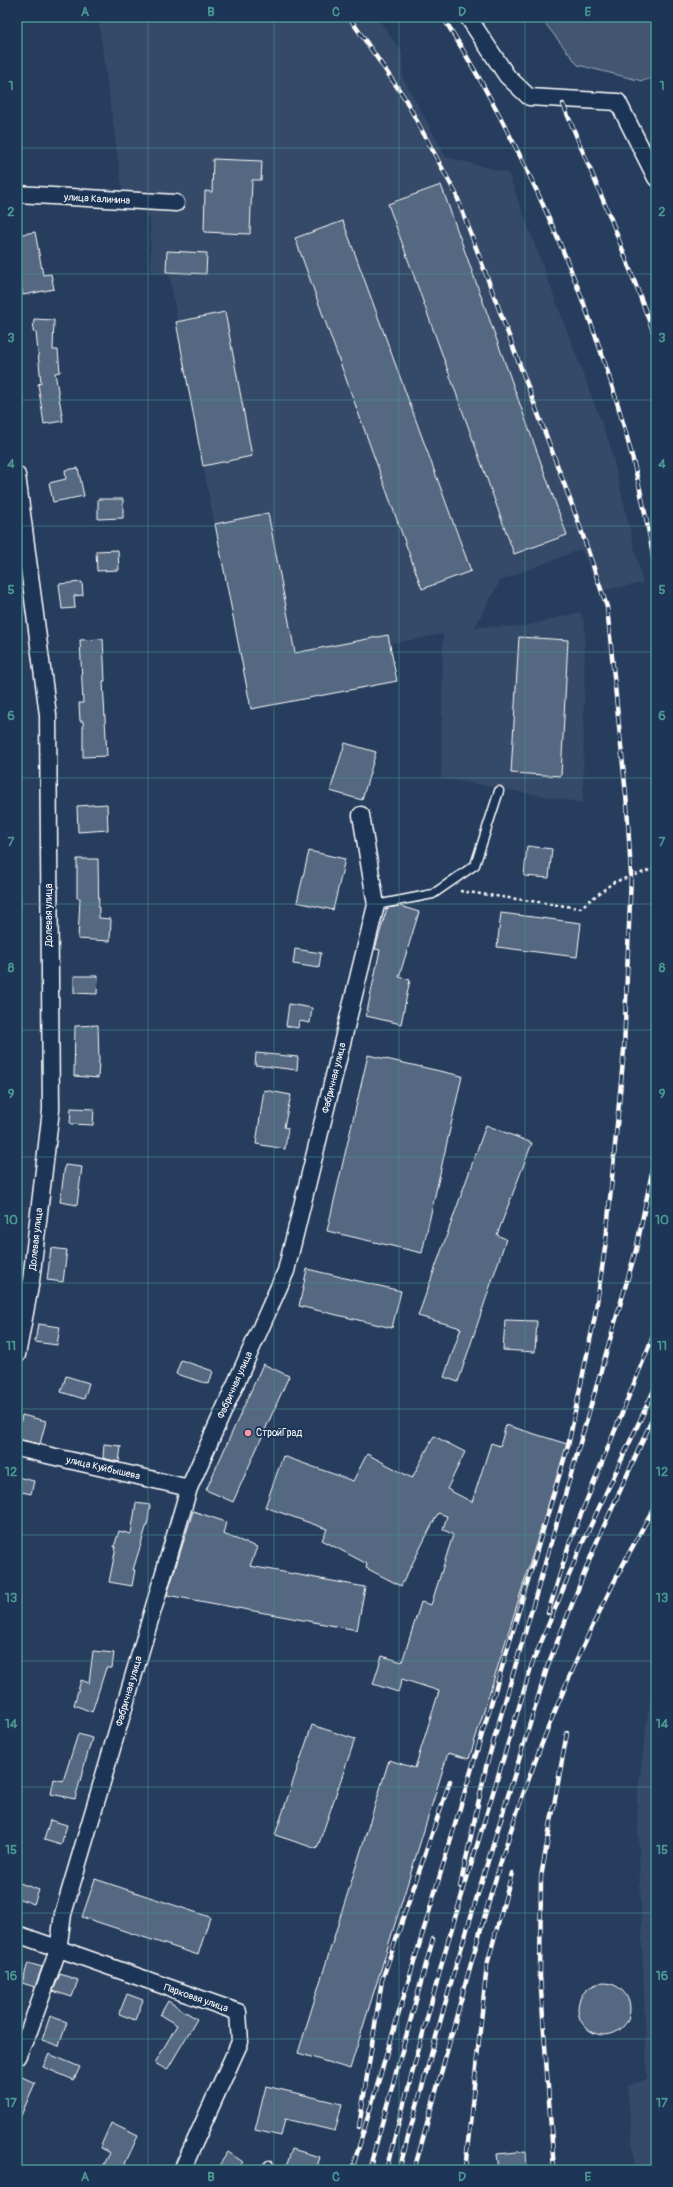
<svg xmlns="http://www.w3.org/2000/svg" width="673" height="2187" font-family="Pangolin,sans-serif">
<rect width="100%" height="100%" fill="#263d5e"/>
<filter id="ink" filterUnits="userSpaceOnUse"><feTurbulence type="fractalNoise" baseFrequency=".025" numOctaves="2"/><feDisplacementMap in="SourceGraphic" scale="8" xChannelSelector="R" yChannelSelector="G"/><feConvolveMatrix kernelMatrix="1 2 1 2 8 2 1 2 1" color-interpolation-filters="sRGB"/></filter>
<g filter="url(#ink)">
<path fill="#344a68" d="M98,17h279l25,35 1,26 43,79 62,16 102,272 33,138 -44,8 -18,-42 -81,32 -25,46 50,-1 55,-14 5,13 -2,178 -142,-25 2,-144 -53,10 7,37 -146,28 -48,-243 -34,-192 -18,-3 -1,-53 -28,-30z
M656,1652v518h-21l-8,-84 20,-7 -10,-280z"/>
<path fill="#425672" stroke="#a0aab8" d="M540,17h116v60l-14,4 -64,-16z"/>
<path fill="#556781" stroke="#fff" d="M213,159l49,2 -1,19h-9l-2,54 -46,-2 1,-41 7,1z
M441,185l126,350 -53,19 -126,-350z
M343,221l128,350 -49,18 -127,-351z
M35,232l8,43 8,-1 3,15 -31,6 -6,-28v-32z
M167,251l40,2 -1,21 -40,-2z
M225,312l27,144 -49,10 -27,-144z
M34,319l20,1 -1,30h5l2,22 -5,1 8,48 -19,3 -6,-40 3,-1 -5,-51h-3z
M78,468l6,28 -31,6 -4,-19 17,-4 -1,-9z
M98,499h25v19l-25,1z
M268,513l27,140 93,-18 9,46 -146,28 -36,-185z
M118,550l1,20 -22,1 -1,-20z
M82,582l1,13 -9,1 1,12 -13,1 -3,-25z
M519,637l49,3 -7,136 -50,-3z
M103,639l2,42h-2l4,75 -24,1v-36h-3l-1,-18h4l-3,-63z
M345,743l31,9 -14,48 -32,-9z
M107,804l1,26 -30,2 -1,-26z
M527,846l25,3 -3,29 -25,-2z
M309,851l36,8 -12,51 -36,-8z
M77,859h21l1,59 12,1 -1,22 -32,-2 2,-41h-3z
M400,906l19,6 -20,65 11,3 -9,44 -35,-8 14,-66 -5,-1 12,-41z
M501,913l80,10 -4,34 -80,-10z
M295,949l26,4 -2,15 -26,-4z
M74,976h24l-1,18 -23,-1z
M289,1004l23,4 -2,15 -11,-2 -1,7 -12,-2z
M98,1025l1,36 -1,17 -24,-2 1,-50z
M256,1053l42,4 -1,13 -42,-5z
M368,1055l94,21 -40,177 -95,-22z
M264,1090l27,5 -7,32 4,1 -3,21 -29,-5z
M71,1108l23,1 -1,16 -23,-1z
M486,1125l46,18 -35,92 9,4 -48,143 -14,-5 17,-49 -43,-12z
M65,1165l17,2 -5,38 -17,-3z
M51,1248l16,2 -4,32 -16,-2z
M307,1269l94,22 -9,37 -93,-22z
M505,1320l32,1 -2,31 -32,-2z
M38,1324l22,3 -3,18 -22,-3z
M181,1360l32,11 -4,13 -33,-10z
M263,1364l26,12 -56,126 -27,-12z
M66,1376l23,7 -5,16 -23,-7z
M22,1415l24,6 -6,23 -23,-5z
M506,1425l61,19 -98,315 -21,-6 -98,316 -52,-16 91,-293 26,8 24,-77 -37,-12 -4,13 -25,-8 9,-28 20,6 19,-60 10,3 22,-70 -10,-6 4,-13 -9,-3 -37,73 -35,-18 1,-4 -45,-24 5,-11 -62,-22 18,-51 70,25 14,-27 45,24 22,-42 31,16 -18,37 25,13 19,-59 9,3z
M104,1444l17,2 -2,16 -16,-4z
M17,1477l17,4 -3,13 -14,-3z
M136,1503l14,2 -2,16 -15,49h2l-3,16 -23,-4 7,-35h-2l5,-16 12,3z
M193,1511l33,11 -3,12 34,13 -7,19 115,21 -8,43 -190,-35z
M93,1651l21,2 -2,15h-6l-14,44 -18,-7 7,-25 8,3z
M312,1725l43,14 -38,110 -42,-14z
M78,1734l14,4 -17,61 -24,-5 3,-15 9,2z
M50,1820l17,5 -6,20 -17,-5z
M95,1879l115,38 -12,38 -116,-38z
M17,1882l22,8 -5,14 -17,-6z
M28,1963l14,4 -7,20 -13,-4z
M60,1974l18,6 -6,17 -19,-6z
M578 2009a26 26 0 1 1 52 0a26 26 0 1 1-52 0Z
M127,1994l16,6 -8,20 -16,-6z
M168,2001l29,18 -30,51 -12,-7 22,-38 -17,-10z
M50,2016l17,6 -8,24 -17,-6z
M49,2054l31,13 -6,13 -31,-13z
M22,2077l13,6 -18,42v-35z
M266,2086l76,18 -7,27 -50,-12 -4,17 -26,-6z
M111,2123l27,13 -16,34h-21l9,-17 -10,-5z
M292,2149l28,8 -4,13h-31z
M526,2151l1,19h-28l-2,-16z
M228,2152l15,10 -6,8h-21z"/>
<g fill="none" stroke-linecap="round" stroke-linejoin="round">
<g stroke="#fff" stroke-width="11">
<path id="service" d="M376,905l57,-11 42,-29 24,-74
M265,2170l4,-5"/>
</g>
<g stroke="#fff" stroke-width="19">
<path id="minor" d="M468,17l39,59 22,21 89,5 38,76
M17,194l159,9
M17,475l31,240 3,395 -20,171 -14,74
M17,1448l172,40
M17,1934l221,78 2,30 -58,128
M17,2057l12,-26 29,-81 5,-36 126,-426 97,-217 90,-366 -15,-90"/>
</g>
<path stroke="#fff" stroke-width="2.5" stroke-dasharray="3 3" stroke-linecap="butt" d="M460,891l120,17 34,-26 42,-14"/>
<use href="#service" stroke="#1d3557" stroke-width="8"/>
<use href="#minor" stroke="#1d3557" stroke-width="16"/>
<g stroke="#fff" stroke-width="4.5">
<path id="rail" d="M349,17l55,80 52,97 122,327 29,86 20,198 4,70 -7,175 -18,191 -11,75 -27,130 -216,724
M443,17c102,164 184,366 213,557
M563,104l48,115 45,120
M548,1613l23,-74 85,-210
M460,1887l26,-120 150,-517 20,-97
M359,2127l23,-147 68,-199
M369,2170l64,-231
M386,2170l62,-229 84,-277 50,-120 74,-158
M399,2170l55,-198 94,-307 47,-119 61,-135
M414,2170c33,-113 60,-228 97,-340 37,-113 86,-222 145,-326
M465,2170l22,-205 25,-92
M554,2170l-14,-194 1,-99 26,-144"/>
</g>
<use href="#rail" stroke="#1d3557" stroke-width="3" stroke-dasharray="9" stroke-linecap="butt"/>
</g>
</g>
<path fill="none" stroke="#4b9892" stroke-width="1" stroke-opacity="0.55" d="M148,17v2153M274,17v2153M399,17v2153M525,17v2153M17,148h639M17,274h639M17,400h639M17,526h639M17,652h639M17,778h639M17,904h639M17,1030h639M17,1157h639M17,1283h639M17,1409h639M17,1535h639M17,1661h639M17,1787h639M17,1913h639M17,2039h639"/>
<circle fill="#ff9aa2" stroke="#1d3557" stroke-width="1.5" cx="248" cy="1433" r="4"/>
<g text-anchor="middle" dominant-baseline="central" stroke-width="4" stroke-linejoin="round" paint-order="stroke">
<g font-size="10" fill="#fff" stroke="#1d3557">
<text transform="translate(97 199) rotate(3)">улица Калинина</text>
<text transform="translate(49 915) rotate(-90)">Долевая улица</text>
<text transform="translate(334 1078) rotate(-76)">Фабричная улица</text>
<text transform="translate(36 1239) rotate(-84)">Долевая улица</text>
<text transform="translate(235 1385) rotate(-66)">Фабричная улица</text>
<text transform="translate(103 1468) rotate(13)">улица Куйбышева</text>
<text transform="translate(129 1691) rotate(-74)">Фабричная улица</text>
<text transform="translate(196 1998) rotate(19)">Парковая улица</text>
</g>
<g font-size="10" fill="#fff" stroke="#1d3557" text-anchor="start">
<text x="256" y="1433">СтройГрад</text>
</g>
</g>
<rect width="673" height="2187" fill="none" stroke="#1d3557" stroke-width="44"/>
<rect x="22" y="22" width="629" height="2143" fill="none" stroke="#4b9892" stroke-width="1.5"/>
<g font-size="13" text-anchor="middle" font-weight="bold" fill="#4b9892">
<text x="85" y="16">A</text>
<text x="211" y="16">B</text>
<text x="336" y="16">C</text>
<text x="462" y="16">D</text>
<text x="588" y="16">E</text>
<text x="11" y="90">1</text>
<text x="662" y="90">1</text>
<text x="11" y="216">2</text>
<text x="662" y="216">2</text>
<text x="11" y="342">3</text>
<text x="662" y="342">3</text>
<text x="11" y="468">4</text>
<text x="662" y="468">4</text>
<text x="11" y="594">5</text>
<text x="662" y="594">5</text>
<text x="11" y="720">6</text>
<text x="662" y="720">6</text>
<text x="11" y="846">7</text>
<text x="662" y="846">7</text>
<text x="11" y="972">8</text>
<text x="662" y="972">8</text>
<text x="11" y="1098">9</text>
<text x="662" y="1098">9</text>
<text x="11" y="1224">10</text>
<text x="662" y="1224">10</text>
<text x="11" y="1350">11</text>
<text x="662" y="1350">11</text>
<text x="11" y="1476">12</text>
<text x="662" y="1476">12</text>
<text x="11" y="1602">13</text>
<text x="662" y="1602">13</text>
<text x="11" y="1728">14</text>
<text x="662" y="1728">14</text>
<text x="11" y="1854">15</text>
<text x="662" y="1854">15</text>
<text x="11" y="1980">16</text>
<text x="662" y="1980">16</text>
<text x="11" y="2107">17</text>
<text x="662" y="2107">17</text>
<text x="85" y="2181">A</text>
<text x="211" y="2181">B</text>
<text x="336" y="2181">C</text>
<text x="462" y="2181">D</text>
<text x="588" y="2181">E</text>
</g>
</svg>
